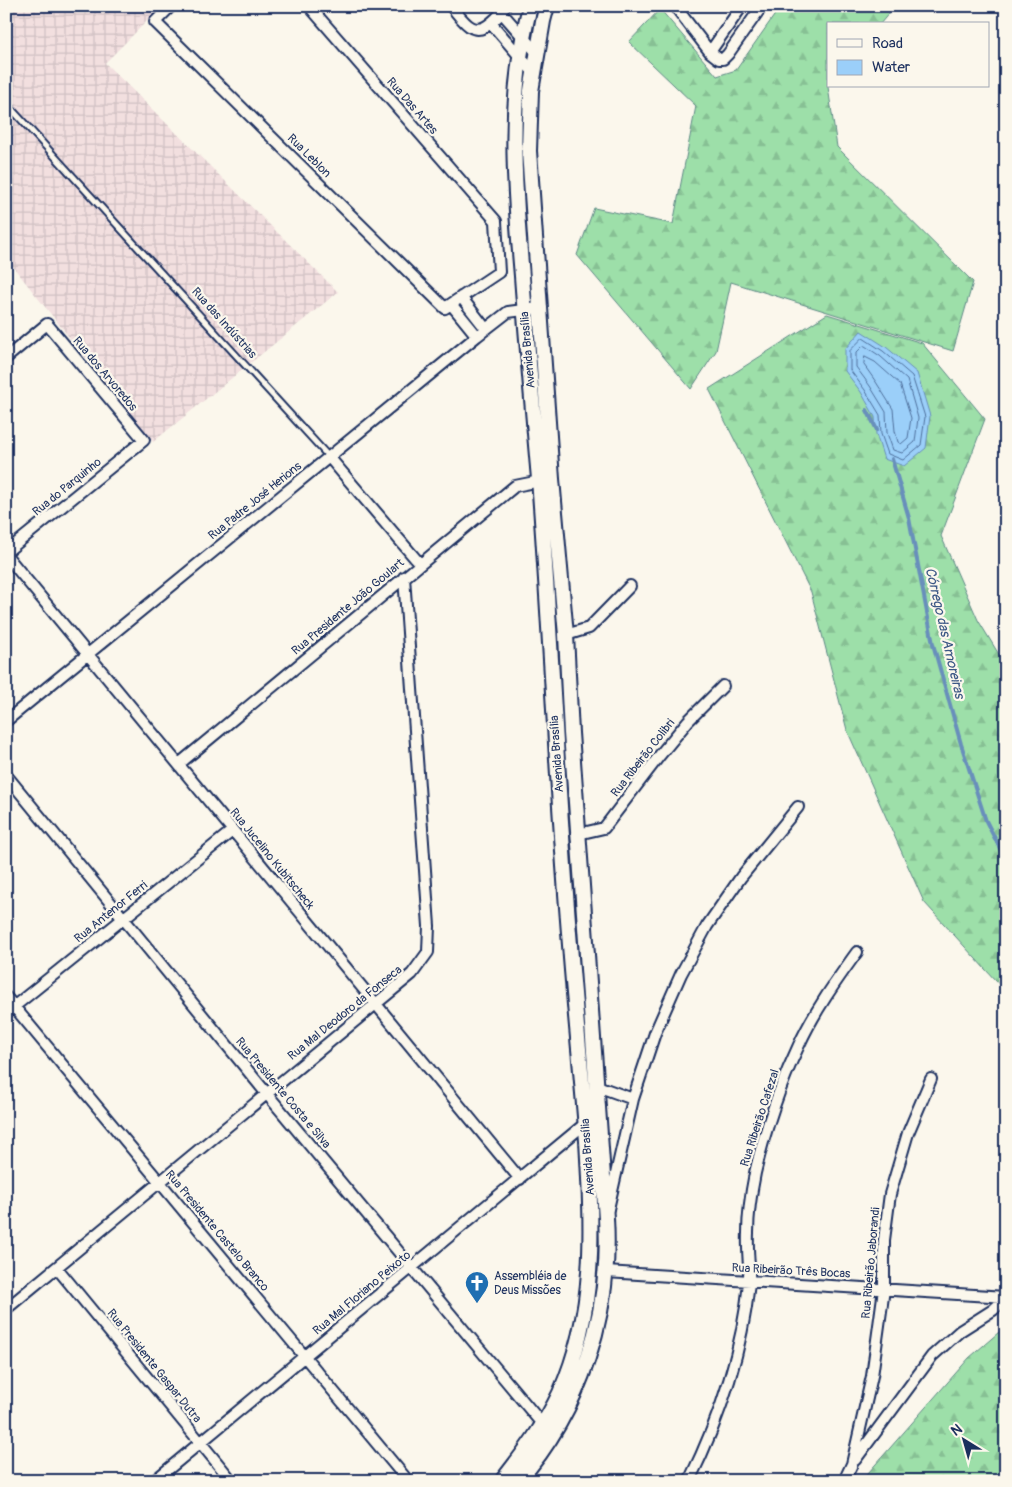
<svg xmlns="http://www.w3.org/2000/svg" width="1012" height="1487" font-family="Pangolin,sans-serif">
<defs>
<pattern id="industrial-grid" width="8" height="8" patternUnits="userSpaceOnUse" patternTransform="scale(1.25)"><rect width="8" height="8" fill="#f2dfdf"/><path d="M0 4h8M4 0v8" fill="none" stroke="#cfc0c2"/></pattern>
<pattern id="forest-firs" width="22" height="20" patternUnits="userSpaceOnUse" patternTransform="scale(1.25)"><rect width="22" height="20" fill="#9ddfa9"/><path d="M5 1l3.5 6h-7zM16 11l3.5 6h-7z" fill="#87c094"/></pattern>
</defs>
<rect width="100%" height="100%" fill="#fbf7ec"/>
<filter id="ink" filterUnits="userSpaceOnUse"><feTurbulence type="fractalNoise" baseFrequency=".02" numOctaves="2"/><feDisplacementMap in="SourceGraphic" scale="10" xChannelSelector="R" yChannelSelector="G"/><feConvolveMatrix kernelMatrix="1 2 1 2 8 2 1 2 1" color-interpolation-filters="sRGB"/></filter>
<g filter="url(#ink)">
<path fill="url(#industrial-grid)" d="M6,6h156l-57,57 233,229 -185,150 -147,-184z"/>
<path fill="url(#forest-firs)" stroke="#5c8784" d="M781,6h114l-15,18h-52v63l9,60 136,135 -20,69 -222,-69 -15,69 -25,38 -114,-134 17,-47 79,16 23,-118 -67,-64 31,-33 57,67 19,-6z
M827,314l95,29 63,76 -44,117 37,84 28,46v326l-82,-90 -77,-172 -36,-138 -102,-203z
M1006,1326v155h-145l108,-123z"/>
<path fill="#9bcff9" stroke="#688fbb" d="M861,331l25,16 31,26 13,43 -4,32 -22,18 -20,-7 -8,-25 -1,-17 -14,-25 -16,-21v-22z"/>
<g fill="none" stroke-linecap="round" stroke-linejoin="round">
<path stroke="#4e6f9c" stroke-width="1" d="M863,338l20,13 29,25 13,41 -4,28 -18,15 -15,-6 -7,-20 -1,-19 -15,-25 -15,-20v-19z
M865,346l15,10 27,24 11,38 -3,24 -13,11 -9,-3 -6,-17 -1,-21 -16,-26 -14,-19v-14l6,-6z
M865,357l10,5 25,22 11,34 -3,20 -7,6 -3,-2 -3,-11 -2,-22 -17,-27 -12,-17z"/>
<path stroke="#688fbb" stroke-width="4" d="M867,410l10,20
M892,459l17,59 24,126 28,100 25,77 20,39"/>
<g stroke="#1b2f5e" stroke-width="9">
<path id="lane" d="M6,103l323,354"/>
</g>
<g stroke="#1b2f5e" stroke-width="14">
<path id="street" d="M171,6l-16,16 290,286 54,-36 -3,-51 -187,-215
M451,6c13,15 22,33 41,16 6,-5 10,-9 13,-16
M675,6l35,46 9,7h4l5,-5 34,-48
M502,13l35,40
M491,23l43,50
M710,52l32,-46
M461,297l25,32
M451,304l26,32
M6,358l41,-34 97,116 -138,112
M329,457l91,107
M6,555l514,624
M566,635l23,-7 41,-42
M6,721l471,-385 31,-24 31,-4
M179,764l336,-278 30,-6
M6,775l261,319 276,331
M578,834l26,-6 56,-73 28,-34 35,-35
M6,997l402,484
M6,1013l226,-182
M597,1086l36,13
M608,1209l25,-110 22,-66 26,-59 26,-48 34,-49 57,-70
M57,1268l175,213
M606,1272l400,25
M6,1309l406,-335 16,-22 1,-26 -25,-349
M855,1460l77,-104 28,-25 33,-21 13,-12
M154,1481l432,-358
M689,1481c31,-63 53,-128 60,-198 1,-16 -2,-33 -1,-50 0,-19 3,-40 7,-60 10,-43 25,-88 44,-128 15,-33 37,-64 58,-93
M844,1481l8,-17 20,-88 12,-87v-49l6,-46 18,-61 23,-54"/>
</g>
<g stroke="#1b2f5e" stroke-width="18">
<path id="secondary" d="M502,1481c22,-28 43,-56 58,-88 37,-83 32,-164 27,-252 -5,-65 -12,-130 -17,-196 -13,-155 -19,-311 -31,-466 -6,-68 -12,-135 -17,-203 -8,-92 -15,-179 8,-270
M518,1481c63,-71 94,-169 88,-263l-35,-485 -5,-98 -14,-156 -23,-328 2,-60 12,-70 4,-15"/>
</g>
<use href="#lane" stroke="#fbf7ec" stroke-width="5"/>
<use href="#street" stroke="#fbf7ec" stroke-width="10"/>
<use href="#secondary" stroke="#fbf7ec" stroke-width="14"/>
</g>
</g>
<defs>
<g id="church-pin" transform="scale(1.25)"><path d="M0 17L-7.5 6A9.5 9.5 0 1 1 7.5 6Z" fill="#1f6fb2" stroke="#fbf7ec"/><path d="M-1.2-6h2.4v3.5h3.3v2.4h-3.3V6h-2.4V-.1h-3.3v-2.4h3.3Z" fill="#fff"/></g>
</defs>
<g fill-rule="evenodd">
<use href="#church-pin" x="477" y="1283"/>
</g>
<g text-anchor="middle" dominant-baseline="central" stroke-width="4.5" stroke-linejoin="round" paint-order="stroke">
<g font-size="12" fill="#1b2f5e" stroke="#fbf7ec">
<text transform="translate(412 106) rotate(49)">Rua Das Artes</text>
<text transform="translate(309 156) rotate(45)">Rua Leblon</text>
<text transform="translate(224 323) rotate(48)">Rua das Indústrias</text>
<text transform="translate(528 350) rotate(-95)">Avenida Brasília</text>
<text transform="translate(105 374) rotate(50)">Rua dos Arvoredos</text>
<text transform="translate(67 487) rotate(-39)">Rua do Parquinho</text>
<text transform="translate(255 501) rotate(-39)">Rua Padre José Herions</text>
<text transform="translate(348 607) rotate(-40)">Rua Presidente João Goulart</text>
<text transform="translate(557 754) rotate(-94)">Avenida Brasília</text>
<text transform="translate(643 758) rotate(-52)">Rua Ribeirão Colibri</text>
<text transform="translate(272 859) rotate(51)">Rua Jucelino Kubitscheck</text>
<text transform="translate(111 912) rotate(-39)">Rua Antenor Ferri</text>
<text transform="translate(345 1013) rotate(-39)">Rua Mal Deodoro da Fonseca</text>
<text transform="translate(283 1093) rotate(50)">Rua Presidente Costa e Silva</text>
<text transform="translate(760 1118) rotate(-72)">Rua Ribeirão Cafezal</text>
<text transform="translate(588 1157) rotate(-94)">Avenida Brasília</text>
<text transform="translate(217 1231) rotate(50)">Rua Presidente Castelo Branco</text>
<text transform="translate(871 1263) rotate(-85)">Rua Ribeirão Jaborandi</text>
<text transform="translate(791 1271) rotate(3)">Rua Ribeirão Três Bocas</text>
<text transform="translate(362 1293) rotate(-40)">Rua Mal Floriano Peixoto</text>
<text transform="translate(154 1366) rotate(51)">Rua Presidente Gaspar Dutra</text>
</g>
<g font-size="12" fill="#1b2f5e" stroke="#fbf7ec" text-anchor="start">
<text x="494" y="1276">Assembléia de<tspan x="494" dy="14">Deus Missões</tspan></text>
</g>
<g font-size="14" font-style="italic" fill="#3b5785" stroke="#fbf7ec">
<text transform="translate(945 633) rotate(77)">Córrego das Amoreiras</text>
</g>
</g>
<rect width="1012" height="1487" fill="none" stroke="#fbf7ec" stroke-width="25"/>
<rect x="12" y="12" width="987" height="1462" fill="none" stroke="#1b2f5e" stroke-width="2" filter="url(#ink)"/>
<rect x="827" y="22" width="162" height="65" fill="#fbf7ec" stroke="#a1a7b3"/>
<rect x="837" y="39" width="25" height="8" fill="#fbf7ec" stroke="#a1a7b3"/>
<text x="872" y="48" font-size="15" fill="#1b2f5e">Road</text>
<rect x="837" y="60" width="25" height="15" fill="#9bcff9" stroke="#a1a7b3"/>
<text x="872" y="72" font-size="15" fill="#1b2f5e">Water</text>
<g transform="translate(964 1440) rotate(323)" stroke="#fbf7ec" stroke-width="4" paint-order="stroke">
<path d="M0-4L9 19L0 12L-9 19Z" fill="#1b2f5e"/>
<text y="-8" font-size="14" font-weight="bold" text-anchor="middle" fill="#1b2f5e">N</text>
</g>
</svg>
